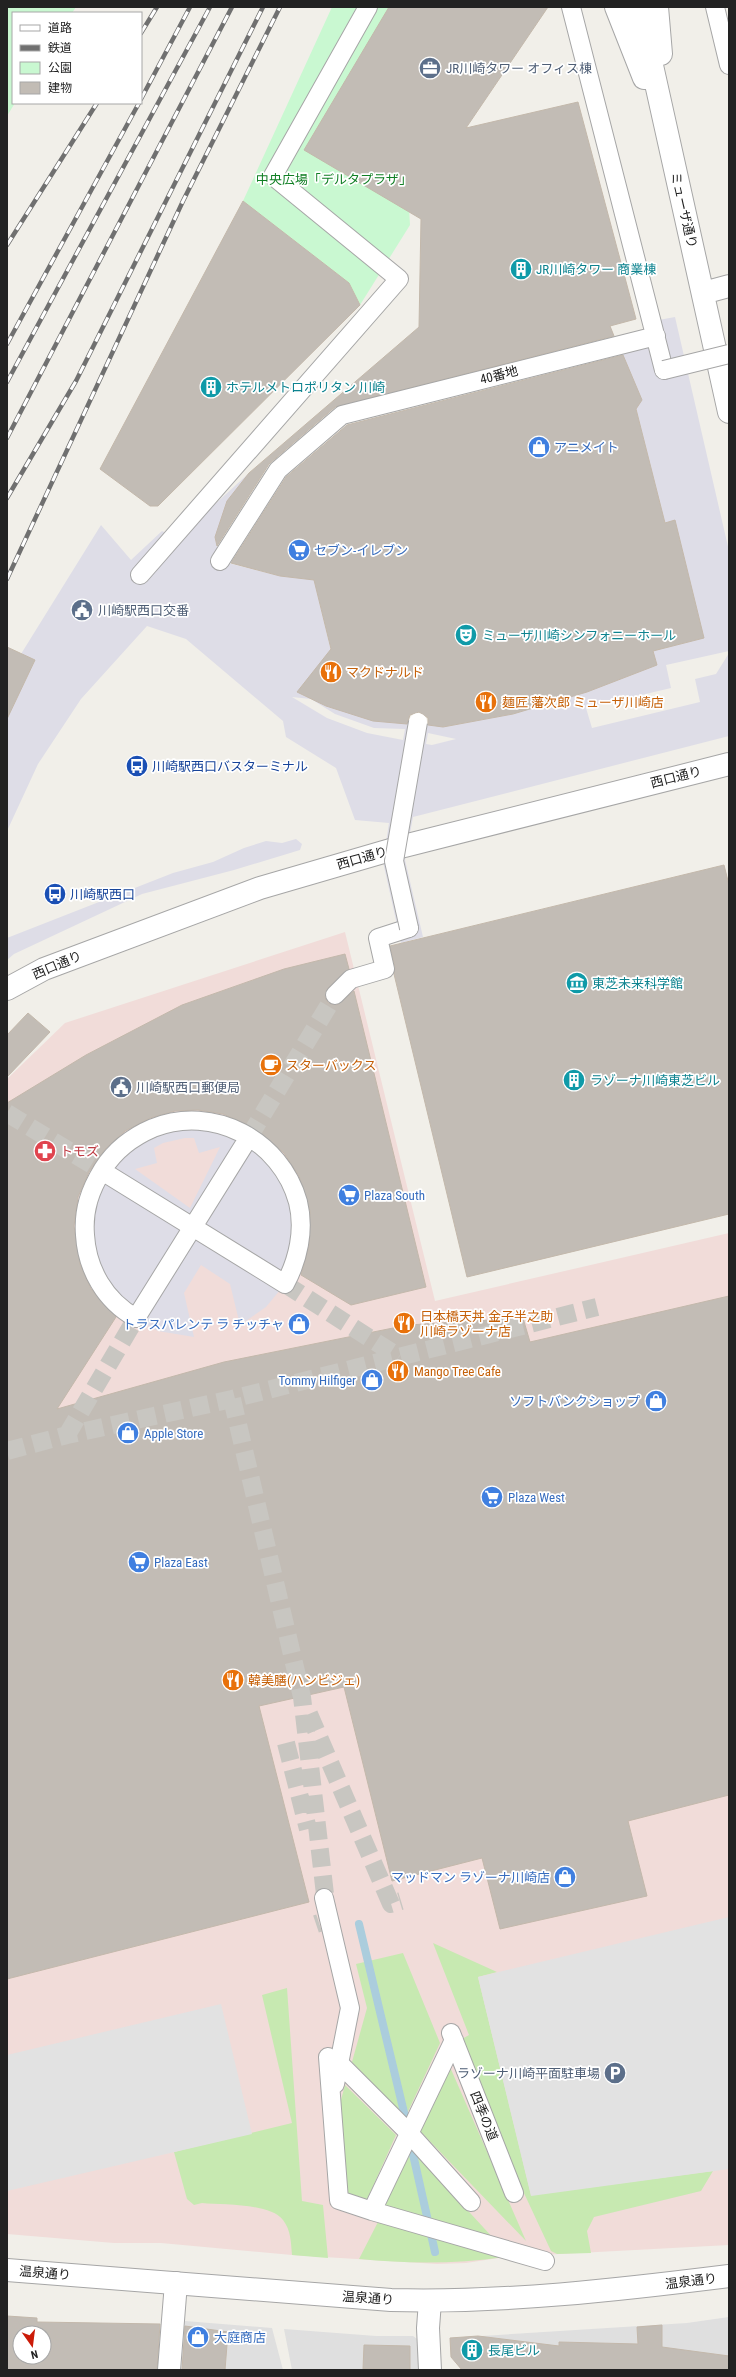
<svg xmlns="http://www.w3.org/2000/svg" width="736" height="2377" font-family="'Roboto Condensed','Noto Sans JP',sans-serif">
<rect width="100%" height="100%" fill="#f1efe9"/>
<path fill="#dfdfdf" d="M729,2317v53h-267l-11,-13 -1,-19 237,-15z
M185,2321l87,7 11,42h-102z
M284,2329l92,7h37l7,5 2,29h-130z"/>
<path fill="#f1dcd9" d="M345,932l90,369 294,-68v1012l-224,12 -39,6 -29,1 -145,-9 -131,-12h-47l-107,-9v-1155l58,-56z"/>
<path fill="#c7e9b1" d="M433,1943l64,29 -19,5 53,218 182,-24 -12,20 -107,26 -7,14 4,22 -34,1 -6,-3 -28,-60 -61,-152 7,-4z
M403,1953l37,90 -35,75 -53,-56 15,-54 -11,-44z
M287,1988l15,213 21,4 5,53 -36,-3c-1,-12 -1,-25 -9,-35 -13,-17 -60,-15 -81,-17l-8,2 -7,-6 -13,-47 118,-29 -30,-128z
M450,2067l76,174 -106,-110z
M345,2085l51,50 -30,67 -21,-7 -7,-84z
M412,2150l83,90 -112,-31z
M379,2220l126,37c-49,7 -96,7 -146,2z"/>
<path fill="#c9f8d1" d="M7,7h69l-4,6h-59v90h2l-8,13z
M332,7h65l13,218 -50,80 -11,-22 -106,-82z"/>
<path fill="#e2e2e2" d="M729,1917v252l-198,27 -53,-219z
M221,2004l31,130 -245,57v-136z"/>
<path fill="#dedde7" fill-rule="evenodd" d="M675,317l54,234v100l-63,14 5,23 -85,20 6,20 108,-26 -5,-23 21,-5 13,-21v83l-316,81 -8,43 18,77 -22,6 -18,-81 6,-39 -34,-3 -19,-52 -50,-31 -3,-16 -97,-82 -39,-13 -66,73 -43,65 -31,67v-112l28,-59 -14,-6 80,-129 30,35 31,-29 15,8 72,-66 -34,64 5,24 60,15 34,4 29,121 54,18 46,8 70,-13 74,-22 70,-27 -4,-14 51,-13 -29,-118 -10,3 -29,-114 6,-9 -26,-59 38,-11 -1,-9zM292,697l19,2 24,15 39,14 31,1 -2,11 -36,-7 -40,-15zM428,733l28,6 -24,6 -6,-1z
M296,839l6,5 -2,6 -66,20 -92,24 -128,60 -7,6v-22l166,-65 40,-11 31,-14 22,-7 16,2z
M201,1120l62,26 35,57 -13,81 -19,23 -26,18 -10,-41 -29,-19 -17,28 10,44 -36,-6 -37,-21 -35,-57 6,-67 44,-51zM185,1138h9l5,15 21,-6 -30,61 -55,-39 22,-6 -3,-15 9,-5z"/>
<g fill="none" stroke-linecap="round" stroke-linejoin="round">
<path stroke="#abcddd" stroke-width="8" d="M359,1924l48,201
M410,2141l25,111"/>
</g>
<path fill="#c2bcb5" stroke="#c3b8ab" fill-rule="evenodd" d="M389,7h159l-82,121 112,-26 58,217 -26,7 4,10 -279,71 -66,57 -52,82 -2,-9 12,-36 22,-28 170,-146 2,-108 -117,-69z
M243,201l106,82 11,22 -202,201h-8l-50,-37z
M623,355l19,45 -6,9 29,114 10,-3 29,118 -51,13 4,14 -70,27 -74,22 -70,13 -15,-2v-7l-9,-6 -9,3 -3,9 -34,-3 -47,-15 -29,-14 34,-43 -17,-69 -34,-4 -49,-13 55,-86 61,-52z
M7,647l28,13 -28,59z
M724,865l5,20v329l-262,63 -73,-303 1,-7 -5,-21z
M345,954l4,15 -21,19 -3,9 3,6 9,2 17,-14 72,296 -75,18 -50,-30 8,-29 1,-35 -11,-35 -15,-23 -29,-25 -32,-14 -25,-4 -23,1 -25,7 -25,13 -20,18 -16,23 -11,25 -4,29 6,38 11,25 25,28 -59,92 167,-47 184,-37 115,-7 7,24 199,-46v499l-101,26 19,75 -147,33 -18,-71 -90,23 -48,-194 -85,19 50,196 -302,77v-876l79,-48 96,-50 102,-36z
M28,1013l22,19 -43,45v-42z
M7,2316l30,2v4l123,2 -3,46h-150zM20,2333h24v24h-24z
M662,2325v22l67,9v14h-267l-11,-13 -1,-19 28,-2 81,10v-4l79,2 -1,-17z
M185,2326l43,6 -3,38h-43z
M364,2345l46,1v24l-47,-1z"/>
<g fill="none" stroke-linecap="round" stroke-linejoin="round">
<path stroke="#c8c6c1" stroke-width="18" stroke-dasharray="18 9" stroke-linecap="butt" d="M7,1113l95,58
M249,1137l86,-142
M285,1284l114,73
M232,1399l70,298 26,223 -12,4
M67,1435l69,-117
M7,1451l60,-16 165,-36 365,-92
M309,1714l82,190 10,-3
M286,1743l22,86"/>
<g stroke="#a6a6a6" stroke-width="20">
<path id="pedestrian" d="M571,7l93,363
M715,7l14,58
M220,561l58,-91 64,-55 314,-79
M140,575l259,-296 -126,-103 95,-169
M335,995l16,-16 34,-10 -7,-31 31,-10
M102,1171l183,113c13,-24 20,-54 13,-82 -17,-62 -85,-98 -145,-74 -21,9 -38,22 -50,41 -13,21 -20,41 -18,66 2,34 20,66 51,83l113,-181
M324,1898l26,110 -15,76
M451,2033l63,160
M328,2057l11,143 33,11 173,50
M340,2064l68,68 63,70
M372,2211l82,-171"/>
</g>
<g stroke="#a6a6a6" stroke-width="24">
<path id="minor" d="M169,2370l7,-87
M430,2370l-2,-42 2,-27"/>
</g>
<g stroke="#a6a6a6" stroke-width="24">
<path id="tertiary" d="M616,7l28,71
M639,7l90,405
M657,7l4,47
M703,293l26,-7
M7,989l37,-20 216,-81 144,-42 325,-82
M7,2270l384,30c113,3 226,-10 338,-24"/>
</g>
<use href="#pedestrian" stroke="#fff" stroke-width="18"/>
<use href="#minor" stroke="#fff" stroke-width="22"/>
<use href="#tertiary" stroke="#fff" stroke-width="22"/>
<g stroke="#707070" stroke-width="4.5">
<path id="rail" d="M141,33l16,-26
M141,99l49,-92
M7,245l90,-142
M7,344l132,-241
M7,382l203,-375
M7,438l225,-431
M7,498l69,-117 187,-374
M7,579l176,-378 97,-194"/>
</g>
<use href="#rail" stroke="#fff" stroke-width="3" stroke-dasharray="9" stroke-linecap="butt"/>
<g stroke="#a6a6a6" stroke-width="20" stroke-linecap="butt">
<path id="pedestrian-bridge" d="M664,370l65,-16
M409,928l-15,-67 24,-139"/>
</g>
<use href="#pedestrian-bridge" stroke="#fff" stroke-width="18"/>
</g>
<defs>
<g id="office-disc" transform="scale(1.15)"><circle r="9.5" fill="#5c6f8a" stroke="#fff"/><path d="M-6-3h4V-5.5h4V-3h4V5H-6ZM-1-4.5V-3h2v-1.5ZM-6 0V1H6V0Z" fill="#fff"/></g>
<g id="building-disc" transform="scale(1.15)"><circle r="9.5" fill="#0f9aa8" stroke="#fff"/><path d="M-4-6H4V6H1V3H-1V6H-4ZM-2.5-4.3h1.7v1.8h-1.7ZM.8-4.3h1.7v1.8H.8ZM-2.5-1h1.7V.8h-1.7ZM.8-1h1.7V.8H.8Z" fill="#fff"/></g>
<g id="shop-disc" transform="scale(1.15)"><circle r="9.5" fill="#3f7fe0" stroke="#fff"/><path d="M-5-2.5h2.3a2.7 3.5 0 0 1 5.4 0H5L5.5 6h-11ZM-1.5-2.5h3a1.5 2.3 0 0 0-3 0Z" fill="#fff"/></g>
<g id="supermarket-disc" transform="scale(1.15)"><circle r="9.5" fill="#3f7fe0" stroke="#fff"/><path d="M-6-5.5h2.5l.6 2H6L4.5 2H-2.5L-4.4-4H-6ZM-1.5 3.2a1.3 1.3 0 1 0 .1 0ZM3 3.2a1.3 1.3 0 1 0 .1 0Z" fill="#fff"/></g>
<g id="civic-disc" transform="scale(1.15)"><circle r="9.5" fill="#5c6f8a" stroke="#fff"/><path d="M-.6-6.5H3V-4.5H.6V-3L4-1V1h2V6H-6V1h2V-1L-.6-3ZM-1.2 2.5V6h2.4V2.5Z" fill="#fff"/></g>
<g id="theatre-disc" transform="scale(1.15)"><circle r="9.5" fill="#0f9aa8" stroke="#fff"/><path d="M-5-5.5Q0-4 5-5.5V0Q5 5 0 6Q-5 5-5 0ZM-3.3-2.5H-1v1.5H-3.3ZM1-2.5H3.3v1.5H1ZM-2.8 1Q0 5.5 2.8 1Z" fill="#fff"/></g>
<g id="restaurant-disc" transform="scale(1.15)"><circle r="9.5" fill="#e8710a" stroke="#fff"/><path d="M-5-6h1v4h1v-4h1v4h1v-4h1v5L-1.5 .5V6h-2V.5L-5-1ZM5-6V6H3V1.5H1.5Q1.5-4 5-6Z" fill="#fff"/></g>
<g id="bus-disc" transform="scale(1.15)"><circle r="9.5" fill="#1a4fb4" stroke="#fff"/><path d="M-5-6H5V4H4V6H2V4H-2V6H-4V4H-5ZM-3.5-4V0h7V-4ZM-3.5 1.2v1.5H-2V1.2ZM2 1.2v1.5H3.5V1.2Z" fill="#fff"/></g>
<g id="museum-disc" transform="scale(1.15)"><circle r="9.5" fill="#0f9aa8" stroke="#fff"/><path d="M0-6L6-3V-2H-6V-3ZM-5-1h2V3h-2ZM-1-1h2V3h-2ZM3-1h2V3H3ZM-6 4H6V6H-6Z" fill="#fff"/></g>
<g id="cafe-disc" transform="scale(1.15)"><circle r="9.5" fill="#e8710a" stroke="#fff"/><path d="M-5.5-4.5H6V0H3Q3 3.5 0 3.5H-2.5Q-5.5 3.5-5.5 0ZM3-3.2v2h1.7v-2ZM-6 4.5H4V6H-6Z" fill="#fff"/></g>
<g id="pharmacy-disc" transform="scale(1.15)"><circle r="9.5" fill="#e0444e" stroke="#fff"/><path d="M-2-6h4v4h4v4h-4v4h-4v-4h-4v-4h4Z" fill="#fff"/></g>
<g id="parking-disc" transform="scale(1.15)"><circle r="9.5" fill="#5c6f8a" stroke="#fff"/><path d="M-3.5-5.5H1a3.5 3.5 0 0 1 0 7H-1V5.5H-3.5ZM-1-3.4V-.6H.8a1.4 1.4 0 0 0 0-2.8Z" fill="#fff"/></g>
</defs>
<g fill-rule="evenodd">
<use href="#office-disc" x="430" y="68"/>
<use href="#building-disc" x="521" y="269"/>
<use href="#building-disc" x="211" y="387"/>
<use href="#shop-disc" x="539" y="447"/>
<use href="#supermarket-disc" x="299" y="550"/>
<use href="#civic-disc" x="82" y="610"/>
<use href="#theatre-disc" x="466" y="635"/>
<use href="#restaurant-disc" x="331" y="672"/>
<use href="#restaurant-disc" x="486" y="702"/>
<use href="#bus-disc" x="137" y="766"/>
<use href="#bus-disc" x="55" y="894"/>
<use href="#museum-disc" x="577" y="983"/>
<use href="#cafe-disc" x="271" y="1065"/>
<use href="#building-disc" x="574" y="1080"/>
<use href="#civic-disc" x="121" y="1087"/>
<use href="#pharmacy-disc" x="45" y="1151"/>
<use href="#supermarket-disc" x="349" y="1195"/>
<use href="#restaurant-disc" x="404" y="1323"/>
<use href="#shop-disc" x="299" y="1324"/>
<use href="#restaurant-disc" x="398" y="1371"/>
<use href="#shop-disc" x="372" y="1380"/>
<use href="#shop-disc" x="656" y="1401"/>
<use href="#shop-disc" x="128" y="1433"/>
<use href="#supermarket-disc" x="492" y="1497"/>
<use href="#supermarket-disc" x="139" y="1562"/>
<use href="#restaurant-disc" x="233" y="1680"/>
<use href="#shop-disc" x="565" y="1877"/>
<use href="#parking-disc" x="615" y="2073"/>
<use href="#shop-disc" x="198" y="2337"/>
<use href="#building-disc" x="472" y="2350"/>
</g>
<g text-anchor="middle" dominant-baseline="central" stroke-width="3.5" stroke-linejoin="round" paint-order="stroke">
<g font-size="13" fill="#4e5e75" stroke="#fff" text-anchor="start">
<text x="446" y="68">JR川崎タワー オフィス棟</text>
<text x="98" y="610">川崎駅西口交番</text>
<text x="136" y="1087">川崎駅西口郵便局</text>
<text x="600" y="2073" text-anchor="end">ラゾーナ川崎平面駐車場</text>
</g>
<g font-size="13" fill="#107f24" stroke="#fff">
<text x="334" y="179">中央広場「デルタプラザ」</text>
</g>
<g font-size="13" fill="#222" stroke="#fff">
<text transform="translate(684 210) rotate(77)">ミューザ通り</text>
<text transform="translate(499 375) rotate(-14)">40番地</text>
<text transform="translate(676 777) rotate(-14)">西口通り</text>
<text transform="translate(362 858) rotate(-16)">西口通り</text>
<text transform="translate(57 965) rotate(-23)">西口通り</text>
<text transform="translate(484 2116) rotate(68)">四季の道</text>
<text transform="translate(45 2273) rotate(5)">温泉通り</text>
<text transform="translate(691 2281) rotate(-7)">温泉通り</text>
<text transform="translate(368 2298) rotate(4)">温泉通り</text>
</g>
<g font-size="13" fill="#0d838f" stroke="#fff" text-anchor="start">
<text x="536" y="269">JR川崎タワー 商業棟</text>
<text x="226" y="387">ホテルメトロポリタン 川崎</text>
<text x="482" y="635">ミューザ川崎シンフォニーホール</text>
<text x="592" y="983">東芝未来科学館</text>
<text x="590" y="1080">ラゾーナ川崎東芝ビル</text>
<text x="488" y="2350">長尾ビル</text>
</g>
<g font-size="13" fill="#366cbe" stroke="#fff" text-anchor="start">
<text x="554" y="447">アニメイト</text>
<text x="314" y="550">セブン-イレブン</text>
<text x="364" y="1195">Plaza South</text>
<text x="284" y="1324" text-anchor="end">トラスパレンテ ラ チッチャ</text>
<text x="356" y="1380" text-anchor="end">Tommy Hilfiger</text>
<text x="640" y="1401" text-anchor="end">ソフトバンクショップ</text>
<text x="144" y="1433">Apple Store</text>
<text x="508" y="1497">Plaza West</text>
<text x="154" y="1562">Plaza East</text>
<text x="550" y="1877" text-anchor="end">マッドマン ラゾーナ川崎店</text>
<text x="214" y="2337">大庭商店</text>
</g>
<g font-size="13" fill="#c56008" stroke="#fff" text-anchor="start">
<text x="346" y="672">マクドナルド</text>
<text x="502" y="702">麺匠 藩次郎 ミューザ川崎店</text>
<text x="286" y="1065">スターバックス</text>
<text x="420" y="1316">日本橋天丼 金子半之助<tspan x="420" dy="15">川崎ラゾーナ店</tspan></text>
<text x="414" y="1371">Mango Tree Cafe</text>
<text x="248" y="1680">韓美膳(ハンビジェ)</text>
</g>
<g font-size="13" fill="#164399" stroke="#fff" text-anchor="start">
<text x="152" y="766">川崎駅西口バスターミナル</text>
<text x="70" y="894">川崎駅西口</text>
</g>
<g font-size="13" fill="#be3a42" stroke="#fff" text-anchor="start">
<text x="60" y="1151">トモズ</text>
</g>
</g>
<rect width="736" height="2377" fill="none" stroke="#222222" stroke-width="16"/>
<rect x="12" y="12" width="130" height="92" fill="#ffffff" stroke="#a7a7a7"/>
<rect x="20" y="25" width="20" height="6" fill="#ffffff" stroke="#a7a7a7"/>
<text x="48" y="32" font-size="12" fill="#222222">道路</text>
<rect x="20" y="45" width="20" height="6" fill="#707070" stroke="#a7a7a7"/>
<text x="48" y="52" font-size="12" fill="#222222">鉄道</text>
<rect x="20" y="62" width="20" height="12" fill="#c9f8d1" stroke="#a7a7a7"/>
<text x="48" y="72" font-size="12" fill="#222222">公園</text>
<rect x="20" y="82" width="20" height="12" fill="#c2bcb5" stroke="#a7a7a7"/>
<text x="48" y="92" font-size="12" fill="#222222">建物</text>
<g transform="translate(32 2345) rotate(166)"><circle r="19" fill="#ffffff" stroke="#a7a7a7"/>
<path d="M0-3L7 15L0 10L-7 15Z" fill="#cb1b08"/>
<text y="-6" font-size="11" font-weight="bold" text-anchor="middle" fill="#222222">N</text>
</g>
</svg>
